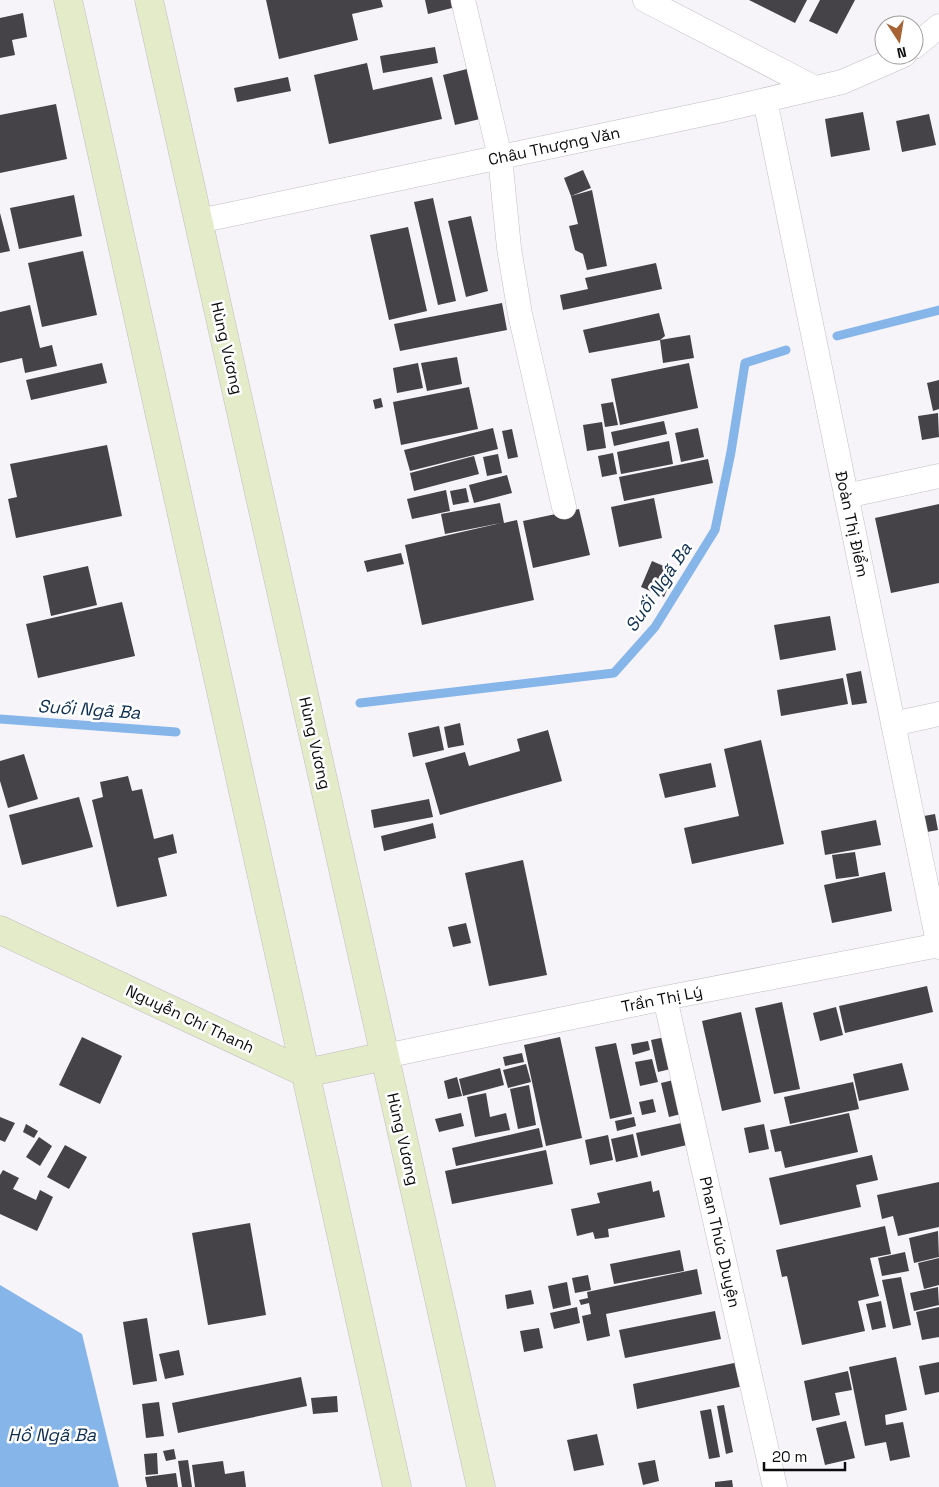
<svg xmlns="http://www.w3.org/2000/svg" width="939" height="1487" font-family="'Space Grotesk',sans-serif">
<rect width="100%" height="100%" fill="#f6f4f9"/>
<path fill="#86b5ea" d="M0,1285l82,49 37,153h-119z"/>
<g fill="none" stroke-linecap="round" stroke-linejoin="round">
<path stroke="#86b5ea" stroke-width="9" d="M837,336l102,-26
M360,703l254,-30 41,-46 60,-97 16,-78 14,-89 41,-13
M0,719l176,13"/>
</g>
<path fill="#454347" d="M266,0h115l2,7 -31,7 6,26 -79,19z
M425,0h26l1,8 -24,6z
M749,0h58l-12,23z
M820,0h35l-18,34 -28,-13z
M23,13l4,24 -15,3 3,15 -15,3v-40z
M435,47l3,16 -55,10 -3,-17z
M367,63l6,27 59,-13 10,42 -113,25 -15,-69z
M471,68l13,50 -29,7 -12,-50z
M288,77l3,14 -54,11 -3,-14z
M56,104l11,55 -67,14v-58z
M863,112l7,38 -39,7 -6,-38z
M929,114l7,31 -34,7 -6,-31z
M583,170l8,18 -20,8 21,-6 15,76 -20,4 -4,-16 -8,-4 -6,-24 9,-2 -7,-28 -7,-18z
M74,195l8,41 -63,13 -9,-41z
M433,198l23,103 -18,4 -24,-103z
M0,213l10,38 -10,2z
M471,216l17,75 -22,6 -18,-76z
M408,227l19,84 -38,9 -19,-85z
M83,251l14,64 -55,12 -14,-64z
M656,263l6,26 -99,21 -3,-15 28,-6 -3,-11z
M502,303l5,27 -107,21 -6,-27z
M30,305l10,43 12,-3 5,21 -32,7 -3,-15 -22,5v-51z
M659,313l6,23 -5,4 30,-5 4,23 -31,5 -3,-23 -71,13 -6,-23z
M457,357l5,27 -35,7 -6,-28z
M102,363l5,20 -76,17 -5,-20z
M418,363l5,25 -26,5 -4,-25z
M689,363l9,45 -78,17 -9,-46z
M939,380v29l-6,2 -6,-28z
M469,387l9,42 -77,16 -8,-43z
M381,398l2,9 -8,2 -2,-9z
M613,402l5,23 -13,2 -4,-23z
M938,413l1,24 -17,3 -4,-24z
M664,421l3,13 -53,12 -3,-14z
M602,422l4,26 -19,3 -4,-26z
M493,428l5,21 -88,22 -6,-21z
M698,428l6,29 -23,5 -6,-29z
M512,429l6,28 -10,2 -6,-28z
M669,441l4,23 -52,10 -4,-22z
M107,445l15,71 -106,22 -8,-39 9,-2 -7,-33z
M613,453l4,21 -15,3 -4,-21z
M498,454l4,19 -15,3 -4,-19z
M474,456l5,18 -65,17 -4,-18z
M708,459l5,24 -89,18 -5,-24z
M507,475l5,18 -38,10 -5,-18z
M466,488l3,14 -16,3 -3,-14z
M446,490l4,21 -38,8 -5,-20z
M654,498l8,40 -43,9 -8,-40z
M500,503l4,20 13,-3 17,80 -112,25 -17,-80 96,-22 -56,11 -4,-20z
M939,504v79l-48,10 -16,-75z
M579,509l11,46 -57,13 -10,-47z
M401,553l3,11 -37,8 -3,-11z
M652,561l23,10 -11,26 -23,-10z
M88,566l9,39 -46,11 -8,-40z
M122,602l13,54 -97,22 -12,-54z
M830,616l6,34 -56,10 -6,-35z
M861,671l6,32 -15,2 -6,-31z
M843,678l5,26 -67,12 -4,-26z
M460,723l4,22 -16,3 -4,-21z
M439,726l5,24 -31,7 -5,-24z
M548,730l14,51 -122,34 -15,-52 40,-11 4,14 51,-15 -3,-12z
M761,740l23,104 -92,20 -8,-36 55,-12 -15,-67z
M24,754l14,45 -30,9 -8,-27v-20z
M711,763l5,24 -51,11 -6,-24z
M128,776l4,15 10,-2 12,50 19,-5 4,19 -19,5 9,38 -50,11 -25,-107 11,-3 -3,-15z
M79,797l14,50 -71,18 -13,-50z
M429,799l4,18 -59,11 -3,-18z
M935,814l3,16 -11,2 -3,-16z
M876,820l5,25 -56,10 -4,-24z
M433,823l3,15 -52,13 -3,-15z
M855,852l4,24 -23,3 -4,-24z
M523,860l24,115 -58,11 -24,-113z
M885,872l7,39 -60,12 -8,-38z
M466,923l5,20 -18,4 -5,-20z
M927,986l6,26 -88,21 -6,-27z
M782,1002l18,87 -26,5 -19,-86z
M836,1007l7,28 -23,6 -7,-28z
M741,1012l20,90 -39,9 -20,-90z
M675,1035l8,31 -25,6 -7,-32z
M82,1037l40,19 -22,48 -41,-19z
M560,1037l22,101 -36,8 -22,-101z
M648,1041l2,9 -17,5 -2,-11z
M616,1043l16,71 -22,5 -15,-72z
M522,1053l2,9 -19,4 -2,-9z
M652,1059l6,23 -18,4 -5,-24z
M902,1063l7,27 -50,11 -6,-27z
M526,1064l5,18 -23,6 -5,-18z
M500,1068l4,17 -41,11 -4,-17z
M457,1077l5,19 -14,3 -4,-18z
M686,1077l-1,36 -16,4 -8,-34z
M853,1082l6,27 -69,15 -6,-27z
M529,1085l7,40 -18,4 -8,-40z
M486,1093l4,24 16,-4 4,17 -35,7 -8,-40z
M653,1099l3,13 -14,3 -3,-13z
M461,1113l3,13 -25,6 -4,-13z
M849,1113l9,39 -73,16 -4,-17 -6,1 -5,-22z
M0,1117l15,6 -10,19 -5,-2z
M634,1117l2,9 -19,5 -2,-10z
M686,1122l5,22 -50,12 -5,-23z
M26,1124l12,7 -4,7 -11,-6z
M764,1124l5,25 -20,4 -5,-25z
M539,1128l4,19 -87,19 -4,-18z
M633,1134l5,23 -22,5 -5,-23z
M608,1135l5,25 -23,5 -5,-25z
M39,1137l13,9 -12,20 -14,-9z
M65,1145l22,12 -18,32 -22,-12z
M546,1150l7,34 -101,20 -7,-33z
M872,1155l6,25 -22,5 5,22 -81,18 -11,-47z
M3,1170l16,8 -6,11 23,11 4,-10 13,7 -16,34 -37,-17v-39z
M651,1181l2,11 6,-2 6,27 -57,12 1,8 -14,2 -2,-7 -16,4 -6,-27 29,-6 -3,-10z
M939,1182v45l-41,9 -5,-20 -11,3 -5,-24z
M250,1223l16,92 -58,10 -16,-92z
M885,1226l6,28 -21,4 9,38 -21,5 7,30 -63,14 -15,-69 -5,1 -6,-27z
M938,1231l1,26 -25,6 -5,-25z
M680,1250l4,21 -70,13 -4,-20z
M905,1252l4,19 -27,5 -4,-18z
M939,1258v27l-15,4 -6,-26z
M697,1269l5,25 -96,20 4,22 -23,5 -5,-25 9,-2 -2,-11 -8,2 -2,-5 9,-2 -1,-6z
M588,1275l3,15 -16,3 -3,-15z
M901,1277l10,48 -18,4 -11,-49z
M567,1282l4,23 -18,4 -5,-23z
M938,1287l1,18 -25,6 -4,-18z
M531,1290l3,14 -27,5 -2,-14z
M881,1301l5,26 -14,3 -6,-26z
M577,1307l3,16 -26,6 -4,-16z
M939,1307v30l-17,3 -6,-28z
M715,1311l6,28 -96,19 -6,-28z
M147,1318l10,63 -24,4 -10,-63z
M539,1328l4,20 -19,4 -4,-21z
M179,1350l5,25 -19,4 -6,-25z
M896,1357l11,53 -22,5 1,10 17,-3 7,35 -20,4 -4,-19 -21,4 -16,-79z
M739,1362l5,24 -107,23 -4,-25z
M939,1362v30l-14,3 -6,-29z
M848,1371l4,19 -17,3 5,22 -28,6 -8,-40z
M301,1377l6,29 -129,27 -6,-30z
M337,1396l1,16 -25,2 -2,-16z
M159,1402l5,34 -18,2 -4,-34z
M724,1405l9,47 -7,2 -9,-48z
M711,1409l9,48 -11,2 -9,-48z
M846,1421l9,37 -30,7 -9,-37z
M597,1434l7,31 -30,6 -7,-31z
M174,1449l2,10 -10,2 -3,-10z
M157,1453l1,21 -12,1 -2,-21z
M188,1460l4,27h-10l-4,-26z
M655,1460l4,21 -16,4 -5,-22z
M223,1461l2,13 19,-3 2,16h-51l-3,-22z
M176,1473l2,14h-31l-2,-10z
M732,1480l1,7h-18v-5z"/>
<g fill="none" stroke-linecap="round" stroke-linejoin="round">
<g stroke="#c0bec3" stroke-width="25">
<path id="street" d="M463,0l37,157 9,91 11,66 44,193
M645,0l170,88
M914,47l25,-21
M765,100l174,847
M199,221l519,-110 124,-29 62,-27
M846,496l93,-20
M893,724l46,-10
M665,998l110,489
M385,1056l280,-58 274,-53"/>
</g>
<g stroke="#c0bec3" stroke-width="29">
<path id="secondary" d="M68,0l329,1487
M149,0l332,1487
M0,930l306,143 79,-17"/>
</g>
<use href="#street" stroke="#fff" stroke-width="24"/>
<use href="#secondary" stroke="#e4ebc8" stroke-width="28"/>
</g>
<g text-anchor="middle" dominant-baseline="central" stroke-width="5" stroke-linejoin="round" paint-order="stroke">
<g font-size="16" fill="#0c0b0d" stroke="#fff">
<text transform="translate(554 146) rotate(-12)">Châu Thượng Văn</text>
<text transform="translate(227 348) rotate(77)">Hùng Vương</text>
<text transform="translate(852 524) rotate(78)">Đoàn Thị Điểm</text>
<text transform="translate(315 743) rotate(77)">Hùng Vương</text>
<text transform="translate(662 999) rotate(-11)">Trần Thị Lý</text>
<text transform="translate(190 1019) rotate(25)">Nguyễn Chí Thanh</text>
<text transform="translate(403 1139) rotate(77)">Hùng Vương</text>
<text transform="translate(720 1242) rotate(77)">Phan Thúc Duyện</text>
</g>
<g font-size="18" font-style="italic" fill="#0d2f51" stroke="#fff">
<text transform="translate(658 587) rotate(-56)">Suối Ngã Ba</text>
<text transform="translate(89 709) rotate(4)">Suối Ngã Ba</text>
<text x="52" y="1434">Hồ Ngã Ba</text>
</g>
</g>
<g transform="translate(899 40) rotate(168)"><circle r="24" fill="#ffffff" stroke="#9e9d9e"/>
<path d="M0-4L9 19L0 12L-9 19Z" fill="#a76333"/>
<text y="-8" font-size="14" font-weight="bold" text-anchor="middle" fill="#0c0b0d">N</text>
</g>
<path d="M764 1462v8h81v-8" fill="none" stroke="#0c0b0d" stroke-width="2.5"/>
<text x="772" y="1462" font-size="15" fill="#0c0b0d" stroke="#ffffff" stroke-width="4" paint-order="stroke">20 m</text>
</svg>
